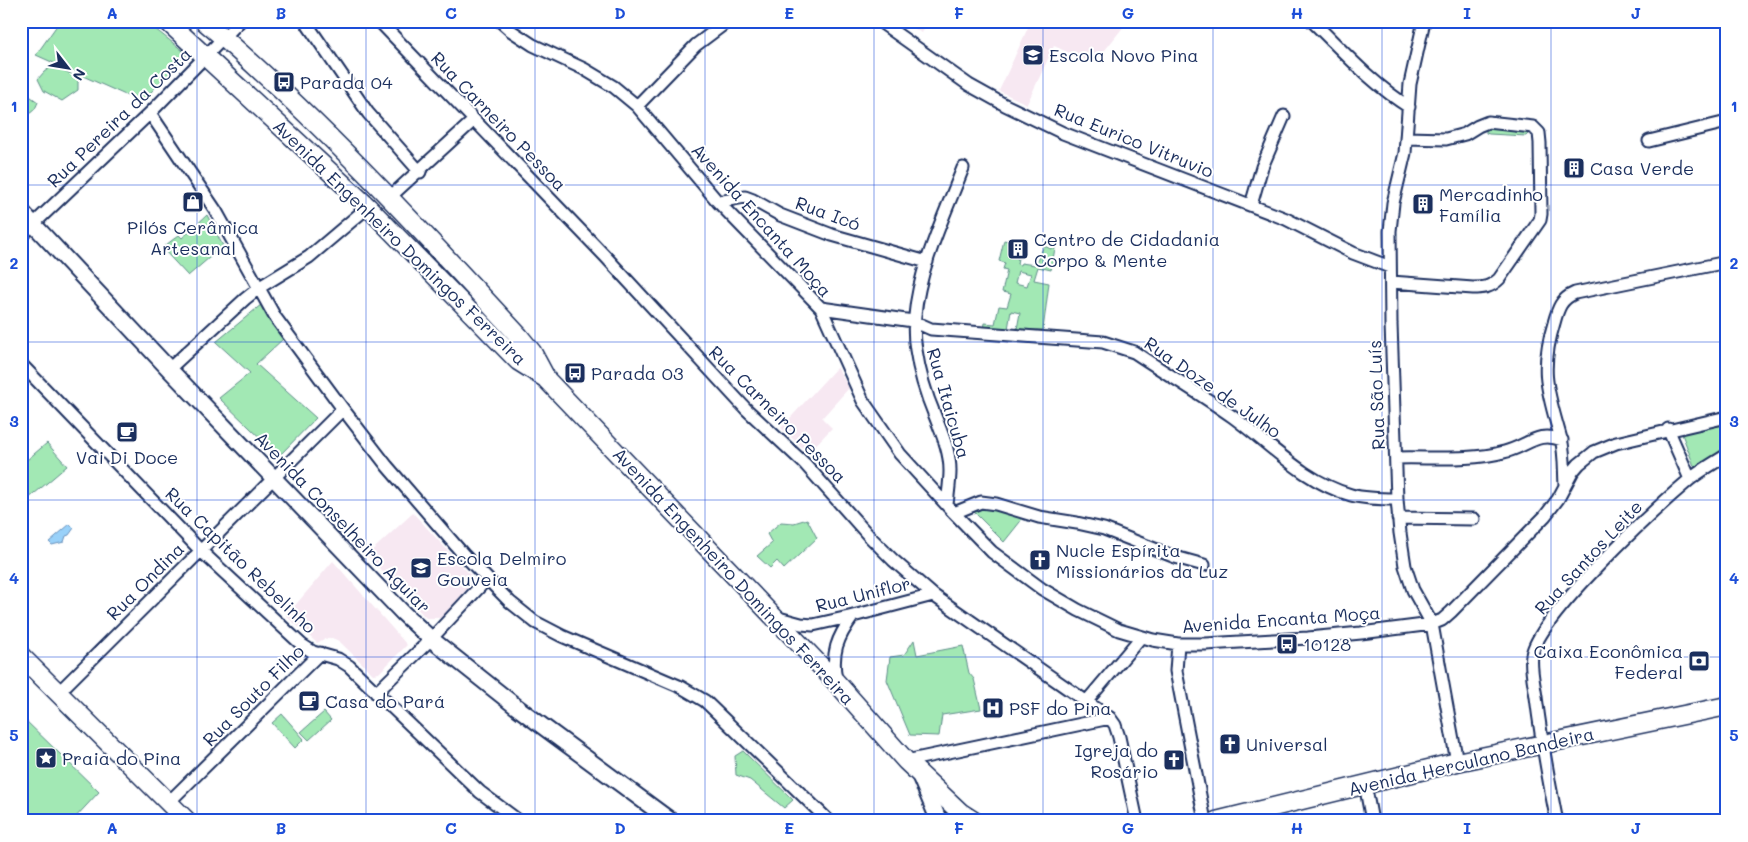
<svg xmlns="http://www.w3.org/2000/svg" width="1748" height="842" font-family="Mali,sans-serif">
<rect width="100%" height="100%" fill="#fff"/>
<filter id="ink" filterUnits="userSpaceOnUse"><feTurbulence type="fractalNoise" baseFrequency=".02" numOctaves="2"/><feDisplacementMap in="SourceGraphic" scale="10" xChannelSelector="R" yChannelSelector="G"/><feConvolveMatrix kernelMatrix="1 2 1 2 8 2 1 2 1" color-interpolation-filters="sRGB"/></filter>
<g filter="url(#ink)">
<path fill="#f7e8f2" d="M901,21h26l-5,12z
M1031,21h97l-34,43 -40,-18 -27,58 -28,-13z
M837,367l12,21 -27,30 10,10 -24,25 -27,-25z
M413,513l62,67 -34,38h-15l-59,-63z
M333,561l74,84 -28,28 -6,1 -34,-33 -7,-3 -8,1 -7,4 -31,-27z"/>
<path fill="#a2e8b4" stroke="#5e8c89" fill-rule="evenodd" d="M60,21h85l42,33 -4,6 -42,42 -105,-47z
M54,65l24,13v12l-16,11 -18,-10 -6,-12 6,-7z
M24,92l14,10c-3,8 -6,12 -15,13l-2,-3v-18z
M1490,127l39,4v2l-3,3 -37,-2 -3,-1v-3z
M207,215l16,31 -35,30 -26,-28 17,-13 3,3z
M1004,240l8,2 -4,13 10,3 -1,6 3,1 1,-2 14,2 9,-19 7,3 3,-7 2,1 -5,27 -13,-3 -4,13 15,3 -6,47 -26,-1 3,-16 -9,-2 -3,18h-24l1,-6 10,1 4,-18 8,1 4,-13 -9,-2 5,-22 -4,-1 2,-6 -6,-2zM1018,271l13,3 -4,12 -12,-3z
M262,304l21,35 -27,25 60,54 -35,36 -3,1 -59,-57 31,-25 -34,-31z
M1727,425v26l-29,20 -4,-5 -12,-32 34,-8z
M47,443l20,23 -46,39v-40z
M969,507l56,3 -5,12 -16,20z
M807,519l10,19 -33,31 -7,-8 -7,7 -13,-12 15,-13 -5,-9 14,-12 13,1z
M914,640l3,15 46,-9 6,27 5,6 7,30 -39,6 -3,21 -29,-1 -23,-55 3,-23 14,-2z
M324,712l7,8 -22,20 -8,-8z
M282,714l22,25 -9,9 -23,-25z
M21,716l78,76 -27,29h-43l-8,-8z
M743,751l50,49 -9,8 -34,-28 -14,-5 -1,-19z"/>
<path fill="#99d1f9" stroke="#6790bb" d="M70,524l4,4 -5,7 -3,1 -2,6 -12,3 -3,-3z"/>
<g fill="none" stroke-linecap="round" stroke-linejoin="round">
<g stroke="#1b2f5e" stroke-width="15">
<path id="street" d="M305,21l63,92 52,59
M379,21l226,235 141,153 59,55 64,72 24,24 40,35 177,123 5,7 4,12 18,84
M500,21l10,9 23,15 51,24 30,18 23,19 81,96 103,106 42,93 37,53 54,59 38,39 50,37 36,21 41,20 34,10 25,4h28l102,-6 53,-5 71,-9 10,-4 9,-8 94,-96 13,-17 15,-28 6,-7 15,-12 22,-9 111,-26
M879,21l90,64 36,20 58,28 223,86 67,34 37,14
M1312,21c31,30 60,63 97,86
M1424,21l-14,63 -5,69 -12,50 -3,28 1,93 6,175 3,34 5,33 8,24 19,34 25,138
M637,106l59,-61 32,-24
M150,113l66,98 59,106 68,92 44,57 76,88 47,48 25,20 27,14 119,51 24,14 124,120
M1649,141l78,-19
M390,197l84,-77
M718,202l27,-5 8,3 27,15 52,20 95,27
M1251,205l11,-38 22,-51
M21,236l129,-123 90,-92
M1391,282l82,6c11,0 18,-1 26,-9l41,-59 1,-6 -1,-71 -1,-10 -6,-6 -45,-5 -10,4 -13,8 -19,5 -39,-1
M821,308l92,13 18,8 172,13 31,10c33,22 67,42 99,65 38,28 72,65 118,78 15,4 31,4 46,4
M21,364l180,187 101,94 11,7 25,7 11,7 131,126 39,29
M169,369l76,-70 15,-12 49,-30 59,-50
M1668,429l22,50
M1396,458c35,-1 74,3 108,-6 23,-5 33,-22 58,-12
M1565,485c-1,-14 0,-32 -4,-46 -13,-47 -22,-67 -7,-116 4,-15 7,-24 21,-30l152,-31
M947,505c1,-11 3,-23 3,-34 0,-20 -8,-37 -15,-55 -8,-19 -16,-45 -19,-66 -10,-57 26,-128 47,-182
M954,513l27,-11 15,2 43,13 38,6 27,6 71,28 29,8
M1398,518l76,1
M775,617l26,7 12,1 40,-9 80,-21
M1178,644l-2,27 29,150
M836,680c-5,-27 1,-42 17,-64
M58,693l285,-284
M376,693l55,-54 56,-60
M1087,701l54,-64
M906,761l204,-43
M1365,784l7,37
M168,803l152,-150
M1559,821l-3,-4c-8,-40 -15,-80 -20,-120 -2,-14 -6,-29 -4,-42 6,-38 124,-147 157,-175 11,-9 25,-17 38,-25"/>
</g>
<g stroke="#1b2f5e" stroke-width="19">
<path id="secondary" d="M21,211l148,158 234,244 28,26 87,69 153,113
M920,776l19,45"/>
</g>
<g stroke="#1b2f5e" stroke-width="21">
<path id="primary" d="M167,21l201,186 150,154 27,17
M204,21c113,96 214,206 315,315l13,16 15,28 289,302 70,79 54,51 14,9
M21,656l166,165
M1216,821l241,-59 270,-56"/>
</g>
<use href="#street" stroke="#fff" stroke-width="11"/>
<use href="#secondary" stroke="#fff" stroke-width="15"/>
<use href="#primary" stroke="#fff" stroke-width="18"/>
</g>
</g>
<path fill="none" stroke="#1d4ed8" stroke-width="1" stroke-opacity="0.55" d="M197,21v800M366,21v800M535,21v800M705,21v800M874,21v800M1043,21v800M1213,21v800M1382,21v800M1551,21v800M21,185h1706M21,342h1706M21,500h1706M21,657h1706"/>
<defs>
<g id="school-square" transform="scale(1.125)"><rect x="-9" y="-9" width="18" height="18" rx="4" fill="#1b2f5e" stroke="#fff"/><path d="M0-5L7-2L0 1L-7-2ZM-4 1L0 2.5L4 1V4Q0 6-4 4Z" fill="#fff"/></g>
<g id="bus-square" transform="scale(1.125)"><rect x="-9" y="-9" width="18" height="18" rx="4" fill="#1b2f5e" stroke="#fff"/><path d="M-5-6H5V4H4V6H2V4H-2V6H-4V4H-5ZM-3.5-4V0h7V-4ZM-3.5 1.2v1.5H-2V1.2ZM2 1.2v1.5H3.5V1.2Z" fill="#fff"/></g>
<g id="building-square" transform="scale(1.125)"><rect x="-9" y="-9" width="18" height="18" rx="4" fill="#1b2f5e" stroke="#fff"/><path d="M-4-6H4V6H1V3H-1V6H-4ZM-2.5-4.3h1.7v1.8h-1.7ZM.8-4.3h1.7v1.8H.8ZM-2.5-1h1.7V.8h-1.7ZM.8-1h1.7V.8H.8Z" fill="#fff"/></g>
<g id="shop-square" transform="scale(1.125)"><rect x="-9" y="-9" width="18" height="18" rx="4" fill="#1b2f5e" stroke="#fff"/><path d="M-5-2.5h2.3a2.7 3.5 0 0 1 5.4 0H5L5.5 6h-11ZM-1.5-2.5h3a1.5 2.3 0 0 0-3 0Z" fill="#fff"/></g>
<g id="cafe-square" transform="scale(1.125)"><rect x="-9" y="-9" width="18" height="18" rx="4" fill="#1b2f5e" stroke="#fff"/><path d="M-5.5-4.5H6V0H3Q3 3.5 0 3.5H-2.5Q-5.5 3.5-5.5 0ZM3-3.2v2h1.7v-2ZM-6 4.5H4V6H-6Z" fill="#fff"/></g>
<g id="church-square" transform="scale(1.125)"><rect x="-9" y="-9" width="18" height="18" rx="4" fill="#1b2f5e" stroke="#fff"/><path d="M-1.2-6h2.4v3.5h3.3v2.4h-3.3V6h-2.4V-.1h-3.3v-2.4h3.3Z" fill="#fff"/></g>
<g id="bank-square" transform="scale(1.125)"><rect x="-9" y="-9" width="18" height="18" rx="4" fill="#1b2f5e" stroke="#fff"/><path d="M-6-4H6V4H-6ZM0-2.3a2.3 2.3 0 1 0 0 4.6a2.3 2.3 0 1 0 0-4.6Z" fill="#fff"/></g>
<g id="hospital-square" transform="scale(1.125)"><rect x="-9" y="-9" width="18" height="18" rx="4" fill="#1b2f5e" stroke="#fff"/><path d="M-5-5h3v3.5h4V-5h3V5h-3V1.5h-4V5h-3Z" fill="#fff"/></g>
<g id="sight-square" transform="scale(1.125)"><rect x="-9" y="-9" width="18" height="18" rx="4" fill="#1b2f5e" stroke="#fff"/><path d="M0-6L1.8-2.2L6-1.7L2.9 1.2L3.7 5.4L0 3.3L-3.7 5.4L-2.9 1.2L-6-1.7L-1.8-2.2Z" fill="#fff"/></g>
</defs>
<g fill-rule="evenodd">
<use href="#school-square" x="1033" y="55"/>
<use href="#bus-square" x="284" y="82"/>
<use href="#building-square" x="1574" y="168"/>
<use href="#shop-square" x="193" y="202"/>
<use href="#building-square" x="1423" y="204"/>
<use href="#building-square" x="1018" y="249"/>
<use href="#bus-square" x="575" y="373"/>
<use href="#cafe-square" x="127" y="432"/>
<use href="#church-square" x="1040" y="560"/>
<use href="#school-square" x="421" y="568"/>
<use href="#bus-square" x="1287" y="644"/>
<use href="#bank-square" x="1699" y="661"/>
<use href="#cafe-square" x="309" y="701"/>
<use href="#hospital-square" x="993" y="708"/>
<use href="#church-square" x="1230" y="744"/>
<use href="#sight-square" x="46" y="758"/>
<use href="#church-square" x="1174" y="760"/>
</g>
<g text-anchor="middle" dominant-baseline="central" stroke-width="4" stroke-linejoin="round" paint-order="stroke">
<g font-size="18" fill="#1b2f5e" stroke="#fff" text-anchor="start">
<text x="1049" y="55">Escola Novo Pina</text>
<text x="300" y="82">Parada 04</text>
<text x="1590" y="168">Casa Verde</text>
<text x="1439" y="194">Mercadinho<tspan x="1439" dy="21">Família</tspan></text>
<text x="193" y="227" text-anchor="middle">Pilós Cerâmica<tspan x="193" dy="21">Artesanal</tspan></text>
<text x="1034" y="239">Centro de Cidadania<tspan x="1034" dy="21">Corpo &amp; Mente</tspan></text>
<text x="591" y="373">Parada 03</text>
<text x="127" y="457" text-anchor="middle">Vai Di Doce</text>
<text x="1056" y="550">Nucle Espírita<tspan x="1056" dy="21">Missionários da Luz</tspan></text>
<text x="437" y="558">Escola Delmiro<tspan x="437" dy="21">Gouveia</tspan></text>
<text x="1303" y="644">10128</text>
<text x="1683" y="651" text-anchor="end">Caixa Econômica<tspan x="1683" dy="21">Federal</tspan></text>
<text x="325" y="701">Casa do Pará</text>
<text x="1009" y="708">PSF do Pina</text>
<text x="1246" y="744">Universal</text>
<text x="1158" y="750" text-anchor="end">Igreja do<tspan x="1158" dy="21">Rosário</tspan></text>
<text x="62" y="758">Praia do Pina</text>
</g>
<g font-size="18" fill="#1b2f5e" stroke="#fff">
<text transform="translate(119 117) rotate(-44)">Rua Pereira da Costa</text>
<text transform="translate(499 121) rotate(46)">Rua Carneiro Pessoa</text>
<text transform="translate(1134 140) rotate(22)">Rua Eurico Vitruvio</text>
<text transform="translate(828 213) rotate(20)">Rua Icó</text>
<text transform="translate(762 220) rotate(48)">Avenida Encanta Moça</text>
<text transform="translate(400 242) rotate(44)">Avenida Engenheiro Domingos Ferreira</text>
<text transform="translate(1213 387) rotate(35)">Rua Doze de Julho</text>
<text transform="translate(1376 395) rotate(-92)">Rua São Luís</text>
<text transform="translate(949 403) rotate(74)">Rua Itaicuba</text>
<text transform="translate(778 414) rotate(45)">Rua Carneiro Pessoa</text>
<text transform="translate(343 522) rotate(46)">Avenida Conselheiro Aguiar</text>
<text transform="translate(1588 557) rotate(-47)">Rua Santos Leite</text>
<text transform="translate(241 560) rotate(44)">Rua Capitão Rebelinho</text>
<text transform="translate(734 576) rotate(47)">Avenida Engenheiro Domingos Ferreira</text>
<text transform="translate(145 581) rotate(-45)">Rua Ondina</text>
<text transform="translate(863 594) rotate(-14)">Rua Uniflor</text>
<text transform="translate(1281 619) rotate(-4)">Avenida Encanta Moça</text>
<text transform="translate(253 695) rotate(-45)">Rua Souto Filho</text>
<text transform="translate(1471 761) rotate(-13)">Avenida Herculano Bandeira</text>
</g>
</g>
<rect width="1748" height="842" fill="none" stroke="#fff" stroke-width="55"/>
<g transform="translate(68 68) rotate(121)" stroke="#ffffff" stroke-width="4" paint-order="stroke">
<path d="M0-4L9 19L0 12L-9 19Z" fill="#1b2f5e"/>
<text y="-8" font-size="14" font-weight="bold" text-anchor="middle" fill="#1b2f5e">N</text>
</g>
<rect x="28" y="28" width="1692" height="786" fill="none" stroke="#1d4ed8" stroke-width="2"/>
<g font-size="16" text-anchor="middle" font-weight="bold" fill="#1d4ed8">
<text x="112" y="19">A</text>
<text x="281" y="19">B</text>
<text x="451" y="19">C</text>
<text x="620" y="19">D</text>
<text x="789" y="19">E</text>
<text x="959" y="19">F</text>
<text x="1128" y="19">G</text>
<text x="1297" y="19">H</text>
<text x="1467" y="19">I</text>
<text x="1636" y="19">J</text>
<text x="14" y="112">1</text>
<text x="1734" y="112">1</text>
<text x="14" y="269">2</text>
<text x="1734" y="269">2</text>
<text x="14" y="427">3</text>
<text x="1734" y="427">3</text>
<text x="14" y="584">4</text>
<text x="1734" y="584">4</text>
<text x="14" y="741">5</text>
<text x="1734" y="741">5</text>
<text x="112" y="834">A</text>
<text x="281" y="834">B</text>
<text x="451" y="834">C</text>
<text x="620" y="834">D</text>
<text x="789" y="834">E</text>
<text x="959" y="834">F</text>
<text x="1128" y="834">G</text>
<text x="1297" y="834">H</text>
<text x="1467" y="834">I</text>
<text x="1636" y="834">J</text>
</g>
</svg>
